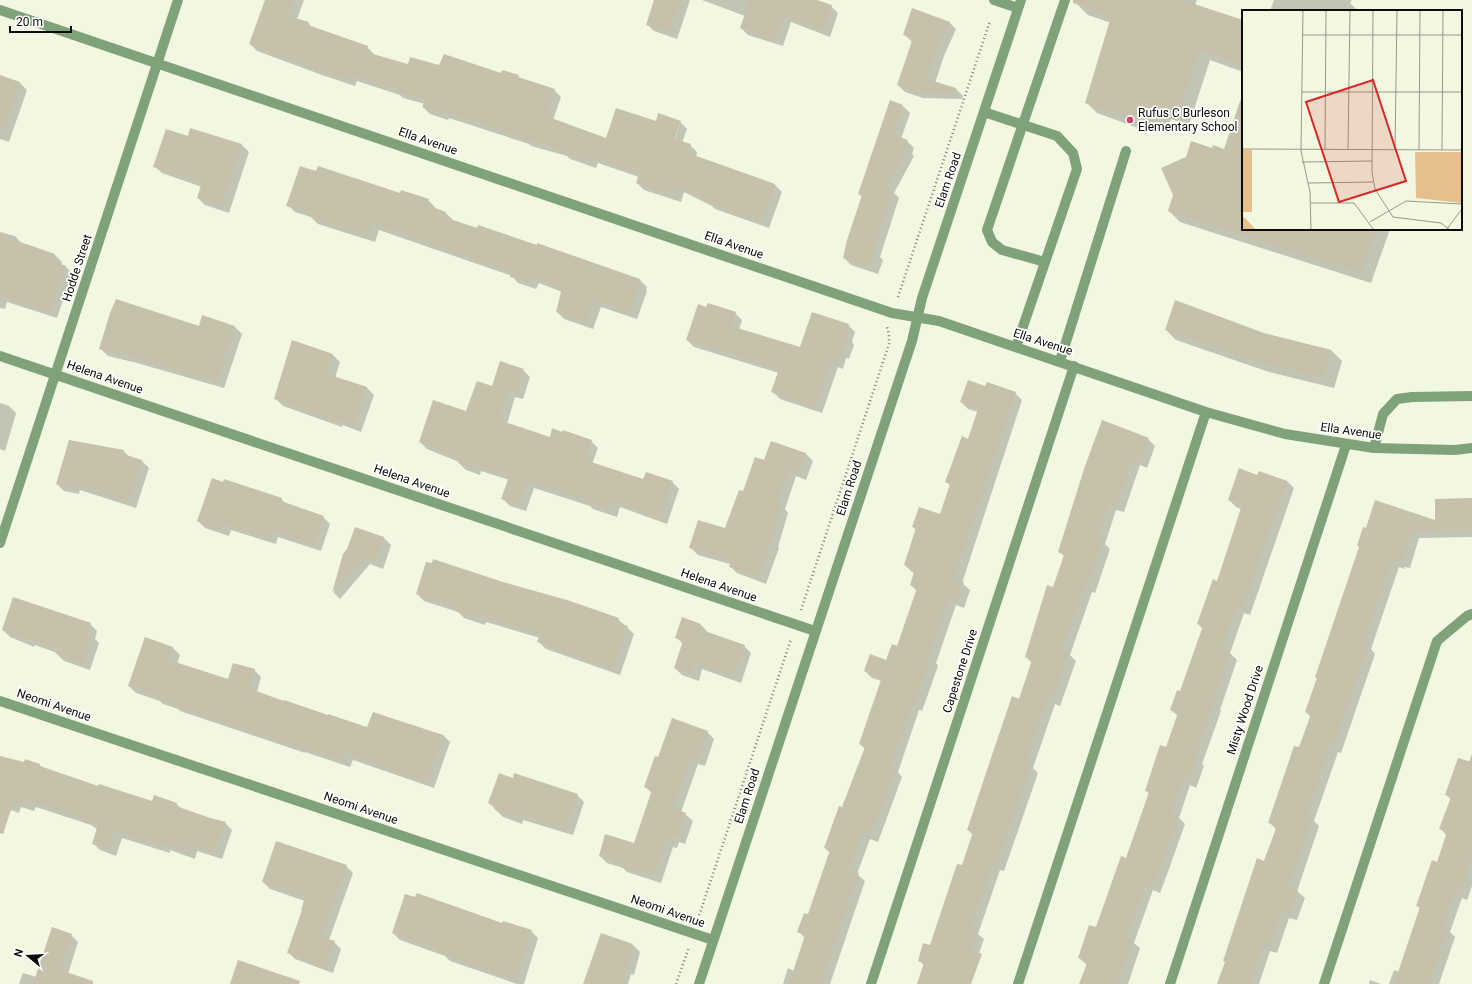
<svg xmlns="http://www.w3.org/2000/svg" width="1472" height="984" font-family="Roboto,sans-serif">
<rect width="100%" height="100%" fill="#f1f7e1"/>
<path fill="#0003" fill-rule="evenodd" d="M266,0h38l-7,19 11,4 5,5 54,19 7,7v1l35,11h30l79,10 3,3 33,11 7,7 -8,23 54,19 50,-17h23l7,7 -5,14 8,2 7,7 -1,5 79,28 7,7 -13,36 -54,-19 -3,-3 -28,-14 -3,10 -37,-12 -7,-7 2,-6 -41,-14 -2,5 -26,-9 -3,-3 -36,-10 -2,-2 -80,-26 -1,2 -18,-6 -7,-7 2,-3 -22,-6 -3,-3 -43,-14 -2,5 -39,-13 -2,-1 -57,-21 -7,-7zM678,124h2l-6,20h-2z
M655,0h35l-13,39 -23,-8 -7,-7z
M702,0h113l16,6 7,7 -8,24 -39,-15 -8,24 -35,-11 -7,-7 4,-12z
M1079,0h118l-2,5 48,16v51l-33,-12 -21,65 -18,-6 -5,14 -23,-8 -2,4 -44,-16 -11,-11 25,-79 -23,-8 -11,-11z
M1274,0h78l-2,3 8,8h-88z
M949,22l7,7 -12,27 -9,27 21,6 7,7 -1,3 -39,-1 -18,-6 -7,-7 14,-43 -8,-8z
M0,76l20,7 7,7 -18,52 -9,-3z
M1243,93v136h147l-19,54 -191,-61 -11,-11 44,-62 12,1z
M903,106l7,7 -9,26 6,2 7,7 -2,6 2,2 -20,37 5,5 -19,59 3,3 -5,14 -27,-9 -7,-7 18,-61 -3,-3z
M189,137l53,8 7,7 -20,61 -24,-8 -7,-7 4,-11 -40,-14 -8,-7z
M401,194l27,6 7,7v2l10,3 7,7v2l188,59 7,7 -1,2 1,2 -10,28 -36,-12 -8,22 -29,-10 -7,-7 5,-20 -23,-9 -3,6 -18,-6 -6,-7 -133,-46 -4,12 -57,-18 -7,-7 -16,-5 -7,-7z
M0,232l15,4 7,8 33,11 7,7 -1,3 4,1 7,7 -15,45 -50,-16 -2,7 -5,-1z
M707,308l28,5 7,7 -3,10 62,19 47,-24 7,7 -3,10 2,3 -5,14 -3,-1 -3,11 -5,-2 -16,46 -42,-14 -7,-7 6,-19 -85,-26 -7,-7z
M203,317l32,10 7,7 -18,54 -87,-25 -29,-7 -7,-7 99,-22z
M1166,330l98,4 67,16 11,11 -8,27 -65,-16 -93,-32z
M293,341l40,14 7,7 -5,16 32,10 7,7 -13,37 -18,-7 -1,2 -59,-21 -7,-7z
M523,370l7,7 -7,22 -8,-2 -8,27 43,14 41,3 7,7 -6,16 52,16 28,2 7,7 -12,35 -47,-17 -3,10 -24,-8 -3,-3 -56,-18 -8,23 -16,-5 -7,-7 6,-19 -28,-9 -1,4 -14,-5 -7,-7v-1l-32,-13 -7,-7 47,-30 25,-25z
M986,387l29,6 7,7 -60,183 8,7 -6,18 -8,-3 -20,58 2,3 -16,45 -3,-1 -21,62 4,5 -24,65 -8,-3 -13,35 8,7 -35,103h-47l5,-16 6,3 11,-33 -6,-6 10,-16 21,-63 -5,-5 18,-40 22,-59 -5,-5 22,-63 -10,-3 -7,-7 22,-10 11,-14 19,-56 -6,-6 4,-12 -3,-1 -7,-7 11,-35 -3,-3 27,-12 11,-29 -5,-4 23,-42 9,-28 -10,-3 -7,-7z
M0,403l9,3 7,7 -11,38 -5,-2z
M1148,439l7,7 -8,22 -7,-3 -16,47 -8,-2 -11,34 5,5 -15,44 -3,-1 -22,63 6,6 -16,45 -5,-2 -22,64 5,5 -34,98 -4,-1 -22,64 6,5 -15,43 -7,2h-44l6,-18 -5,-6 11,-14 32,-79 11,-32 -5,-5 51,-130 13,-37 -6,-6 28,-69 11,-31 -5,-5z
M123,451l7,6 12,4 7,7 -13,40 -56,-18 -1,4 -15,-3 -7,-7z
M806,454l7,7 -7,19 -10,-4 -11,33 3,4 -10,34 1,1 -13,36 -29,-11 -7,-7v-2l-32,-9 -7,-7 35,-19 18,-37 21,-31z
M1259,472l28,9 7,7 -44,127 -6,-2 -14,40 7,7 -17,50 1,1 -19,53 2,2 -8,22 -6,-3 -11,33 6,6 -16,45 -9,24 -7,-3 -19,53 6,5 -12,36h-48l7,-19 -8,-7 17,-29 31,-70 22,-65 -3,-4 20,-42 12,-32 -7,-6 10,-18 22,-63 -5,-5 20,-42 23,-73 -5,-2 -7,-7 29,-24z
M281,499l5,5 37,13 7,7 -9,27 -43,-14 -2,7 -45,-14 -2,6 -24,-8 -7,-7z
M1472,499v38l-53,1 -9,30 -5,-1 -1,2 -5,-2 -28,82 4,5 -34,99 -3,-1 -24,69 5,5 -22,65 8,7 -8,22 -8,-2 -12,35 -7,-2 -11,33h-41l58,-155 -7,-7 31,-73 11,-32 -5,-5 54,-164 76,-27z
M384,538l7,7 -8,24 -13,-5 -30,35 -6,-6 10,-38 4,-5z
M417,594l201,25 16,15 -14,41 -74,-26 -7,-7 1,-4 -54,-16 -1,3 -21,-7 -6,-6 -34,-11z
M90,624l7,7 -2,8 4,4 -9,27 -26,-9 -7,-7v-1l-22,-8 -1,2 -24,-10 -7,-7z
M700,624l7,7v2l37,13 7,7 -10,30 -39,-14 -3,12 -17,-6 -7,-7 8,-24 -7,-7z
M145,638l28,10 7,7 -3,9 51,17 26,-11 7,7 -4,15 71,24 40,12 75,7 7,7 -16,46 -81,-28 -3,7 -45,-15v1l-125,-42 -2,-2 -15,-5 -3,-3 -24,-8 -7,-7z
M707,732l7,7 -9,27 -7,-2 -17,48 4,2 8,7 -8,23 -6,-2 -2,6 -4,-1 -12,36 -34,-11 -4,-4 -16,-5 -7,-7 35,-12 17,-51 -7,-6 14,-29z
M1472,754v132l-5,14 -5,-2 -12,34 5,5 -16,47h-50l5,-14 5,2 21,-63 -3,-4 21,-42 9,-27 -6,-7 10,-29 -4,-5 22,-33z
M0,757l13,4 27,4 2,3 57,19 53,15 24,2 6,5 43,14 7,7 -10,29 -25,-8 -2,8 -25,-9v3l-48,-15 -6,18 -16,-6 -7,-7 4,-14 -6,-4 -55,-18 -2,4 -13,-4 -2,6 -19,-7z
M513,779l64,16 7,7 -11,33 -50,-15 -1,4 -19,-7 -14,-14z
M346,866l7,7 -24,67 5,2 7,7 -8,24 -38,-14 -7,-7 15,-42 2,-9 -35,-12 -7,-7z
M503,924l28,7 7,7 -14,46h-7l-67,-23 -5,-5 -45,-16 -7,-7z
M71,935l7,7 -10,32 16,10h-65l4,-11 13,4z
M633,945l7,7 -6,23 -3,-1 -3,10h-44z
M1370,980l11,4h-12z"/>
<path fill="#c7c1ac" d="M265,0h29l-5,16 20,6 -1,3 60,21 -2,6 42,12 2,-7 29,8 5,-11 57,19 1,-3 17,5 -1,2 37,12 -9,27 60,22 10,-30 40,13 2,-8 23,8 -6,18 16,5 -3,9 87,31 -13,38 -55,-20v-1l-30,-15 -3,10 -38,-13 3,-10 -48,-16 -2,4 -27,-9 1,-2 -41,-11 1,-1 -81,-27 -1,2 -19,-6 3,-7 -30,-9 1,-2 -46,-14 -2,5 -40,-13v-1l-59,-22z
M654,0h27l-11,32 -24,-7z
M746,0h71l15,5 -9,26 -39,-15 -8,24 -36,-12 9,-26 -3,-1z
M1073,0h109l61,20v46l-44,-16 -21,65 -18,-6 -5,14 -23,-8 -1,4 -46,-16 25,-83 -6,-2 1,-4 -32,-11z
M912,8l38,14 -13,27 -10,30 29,9v5l-41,-1 -18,-7 16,-47 -10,-3z
M0,75l20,7 -17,51h-3z
M890,100l13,5 -9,30 14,5 -3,7 3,1 -22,40 7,2 -20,61 3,1 -5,16 -28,-10 4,-18 15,-45 -4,-1z
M1240,101h3v128h133l-15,44 -193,-62 5,-16 -12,-27 25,-11 5,-16 21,7 1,-3 11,4z
M190,128l52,16 -20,62 -25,-8 5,-16 -49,-15 13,-38 22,7z
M300,166l16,5 2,-5 82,27 1,-3 28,9 -2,6 19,7 -2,5 33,11 1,-3 59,20v-2l103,36 -1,3 1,1 -10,30 -36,-13 -8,22 -30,-10 6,-24 -31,-11 -2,6 -19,-6 2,-5 -140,-49 -4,13 -58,-19 1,-4 -25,-7z
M0,235l55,19 -2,7 13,5 -16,46 -50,-16z
M116,299l83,27 3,-11 33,11 -18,56 -87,-26 -31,-7 11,-36z
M1175,300l89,33 67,17 -7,28 -67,-16 -92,-32z
M708,303l28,9 -5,14 69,21 12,-35 37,12 -4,12 3,1 -6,16 -3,-1 -3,10 -5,-1 -16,46 -44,-15 8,-23 -93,-29 12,-36 8,3z
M292,340l41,14 -6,20 40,13 -13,39 -18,-7 -1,2 -61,-22z
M500,361l24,8 -8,24 -8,-3 -9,30 51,17 2,-9 10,4 1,-2 29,10 -7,20 58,19 3,-7 27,9 -13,37 -47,-17 -3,9 -25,-8v-2l-58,-19 -8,24 -18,-6 8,-22 -35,-13 -1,4 -15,-5 1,-5 -40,-16 14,-42 33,11 11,-30 15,5z
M968,380l17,6 2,-4 29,10 -62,187 10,3 -7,19 -8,-3 -20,59 2,1 -16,47 -3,-1 -22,63 6,2 -25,66 -8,-3 -14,38 10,3 -38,111h-32l16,-49 -8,-3 7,-19 4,1 22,-64 -6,-2 15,-42 3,1 23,-60 -6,-3 23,-67 -18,-6 6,-17 16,6 6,-16 5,2 20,-58 -7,-3 5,-16 -11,-4 12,-37 -4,-1 7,-20 21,7 10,-30 -5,-2 17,-46 6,3 10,-30 -18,-7z
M1102,420l47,18 -9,24 -7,-3 -16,47 -8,-3 -12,36 6,2 -15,45 -3,-1 -23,66 7,2 -16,46 -5,-1 -22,65 5,2 -12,37 -22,63 -4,-1 -22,65 6,2 -6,19 11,4 -11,30h-54l7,-21 -6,-2 5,-18 7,2 27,-81 5,1 11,-33 -6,-2 25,-75 20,-59 7,3 13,-39 -7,-3 22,-72 6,2 11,-32 -6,-3 27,-86z
M69,440l55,10 -1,4 19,6 -13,42 -56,-18 -1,4 -16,-4z
M771,441l35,12 -7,21 -10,-4 -12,33 5,2 -11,35h1l-13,37 -30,-10 2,-7 -42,-12 9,-28 27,8 14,-38 4,1 12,-34 9,3z
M1239,468l18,7 2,-4 28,10 -44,128 -6,-2 -15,42 8,3 -17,51h1l-19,54 2,1 -8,23 -6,-2 -12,34 7,3 -15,45 -10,26 -7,-3 -19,54 6,2 -15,44h-39l9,-23 -10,-3 11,-33 7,2 25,-71 5,2 23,-66 -4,-1 15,-46 6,2 12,-34 -8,-3 7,-20 3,1 23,-65 -6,-2 16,-45 4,2 25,-76 -14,-5z
M212,478l11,4 1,-3 58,19 -1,3 43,15 -10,29 -43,-15 -2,8 -45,-14 -2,6 -25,-9z
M1472,498v32l-60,1 -9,31 -5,-2 -1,3 -5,-2 -29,83 5,2 -34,100 -3,-1 -24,71 6,2 -24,69 9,3 -8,24 -8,-3 -12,36 -7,-2 -13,39h-33l8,-22 -2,-1 34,-103 7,3 13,-35 -9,-3 26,-77 5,1 12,-33 -6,-2 12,-34 -2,-1 44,-130 -2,-1 6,-19 3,1 9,-28 60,20v-21z
M355,527l29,10 -8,25 -14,-4 -30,35 11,-39 4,-5z
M433,559l70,23 64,18 52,18 -2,5 11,3 -15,43 -76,-27 3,-8 -61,-18 -1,2 -23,-7 2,-4 -41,-13 10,-32 6,1z
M13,597l78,26 -4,11 6,1 -10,29 -27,-10 2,-5 -30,-10 -1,2 -25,-11z
M682,617l19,7 -2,5 46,16 -11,31 -39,-13 -3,11 -18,-6 9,-27 -8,-3z
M145,637l28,10 -4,13 59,19 5,-16 22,6 -6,19 34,13 1,-1 44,15v-1l39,13 6,-15 70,23 -16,47 -81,-29 -3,8 -45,-15v1l-126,-42 1,-2 -18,-6 1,-2 -28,-9z
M672,718l36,13 -10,29 -7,-3 -18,51 13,5 -8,24 -6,-2 -2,7 -4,-2 -12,36 -35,-11 1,-2 -21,-7 6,-22 29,9 18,-53 -8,-3 11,-31 3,1z
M0,756l24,6 1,-3 15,5v2l58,20 1,-2 53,17 2,-6 23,8 -1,3 34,12 16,4 -11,31 -25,-8 -2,7 -25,-8 -1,2 -47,-15 -6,19 -17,-6 6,-19 -12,-3 1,-2 -58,-20 -2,5 -13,-4 -11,33 -3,-1z
M1458,758l14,4v92l-6,18h2l-8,21 -5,-1 -12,35 5,2 -18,55h-36l26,-77 -4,-1 16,-46 5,2 10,-30 -8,-3 12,-32 -6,-2z
M499,773l14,5 1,-5 64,21 -12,35 -50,-15 -1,3 -20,-7 1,-4 -8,-3z
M276,841l71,24 -26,72 14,4 -9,26 -39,-14 15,-43h-1l4,-13 -43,-15z
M417,893l85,30 1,-2 29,9 -16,50 -74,-26 1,-3 -51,-18 13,-39 10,3z
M52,927l20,7 -12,36 33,11v3h-60z
M601,933l32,11 -9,40h-41z
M238,960l62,21 -1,3h-69z"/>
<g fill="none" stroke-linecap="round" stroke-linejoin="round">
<path stroke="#7b7f71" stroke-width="2.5" stroke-dasharray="1 3" stroke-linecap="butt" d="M898,297l92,-276
M801,610l88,-266v-9l-2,-8
M698,919l93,-280
M676,984l13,-37"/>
<path stroke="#80a27b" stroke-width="10" d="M994,0l24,8
M0,10l892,303 47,8 267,91 79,22 89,14 81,2 17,-2
M984,112l73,24 16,17 4,16 -61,178
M1045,262l-43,-12 -10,-8 -5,-12 78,-230
M0,356l815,275
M1060,361l66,-210
M1374,448l9,-34 14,-15 15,-2 60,-1
M0,543l178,-543
M0,701l713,239
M699,984l213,-643 10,-43 99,-298
M871,984l203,-618
M1018,984l188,-572
M1170,984l176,-539
M1324,984l113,-343 30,-25 5,-2"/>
</g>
<circle fill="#cd3f6c" stroke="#fff" stroke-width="1.5" cx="1130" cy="120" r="4"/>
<g text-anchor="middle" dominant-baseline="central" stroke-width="3.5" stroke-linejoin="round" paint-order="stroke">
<g font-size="12" fill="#0b0d06" stroke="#fff" text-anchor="start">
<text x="1138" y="113">Rufus C Burleson<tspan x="1138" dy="14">Elementary School</tspan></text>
</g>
<g font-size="12" fill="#0b0d06" stroke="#fff">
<text transform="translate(428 141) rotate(19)">Ella Avenue</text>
<text transform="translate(948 180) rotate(-71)">Elam Road</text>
<text transform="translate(734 245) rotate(19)">Ella Avenue</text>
<text transform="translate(77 268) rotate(-72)">Hodde Street</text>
<text transform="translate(1043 342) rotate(18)">Ella Avenue</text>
<text transform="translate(105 377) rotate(19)">Helena Avenue</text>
<text transform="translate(1351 431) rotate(8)">Ella Avenue</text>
<text transform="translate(412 481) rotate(19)">Helena Avenue</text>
<text transform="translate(849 488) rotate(-72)">Elam Road</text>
<text transform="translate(719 585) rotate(19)">Helena Avenue</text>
<text transform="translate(960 671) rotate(-72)">Capestone Drive</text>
<text transform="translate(54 705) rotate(19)">Neomi Avenue</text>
<text transform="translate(1245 710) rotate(-72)">Misty Wood Drive</text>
<text transform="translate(747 796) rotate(-72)">Elam Road</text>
<text transform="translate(361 808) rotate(19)">Neomi Avenue</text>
<text transform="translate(668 911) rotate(19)">Neomi Avenue</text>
</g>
</g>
<g transform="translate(1242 10)">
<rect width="220" height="220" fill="#f1f7e1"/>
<path d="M0,140h10v62h-10zM173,142h47v51l-46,-5zM0,206l3,2 11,12h-14z" fill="#e7bf8c"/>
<path fill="none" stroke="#959989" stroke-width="1" d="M61,0l-2,141 9,41 1,38M131,0l-1,162 3,17 18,28 48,6 9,7M60,25h160M60,82h160M0,139l220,1M83,140l1,-140M106,140l2,-140M153,140l2,-140M177,140l1,-140M200,140l1,-140M220,140v-33M60,152l70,-1M66,173l65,-1M69,193h43l20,27M128,212l36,-21 56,3M204,220l16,-21"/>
<path fill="#d62828" fill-opacity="0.15" stroke="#d62828" stroke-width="2" d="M131,70l33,101 -67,21 -33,-100z"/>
<rect width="220" height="220" fill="none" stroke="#0b0d06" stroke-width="2"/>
</g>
<g transform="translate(28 956) rotate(288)" stroke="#ffffff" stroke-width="3" paint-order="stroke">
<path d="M0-3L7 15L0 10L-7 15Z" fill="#0b0d06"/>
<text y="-6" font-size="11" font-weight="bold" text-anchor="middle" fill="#0b0d06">N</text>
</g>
<path d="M10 26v6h61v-6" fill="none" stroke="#0b0d06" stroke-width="2"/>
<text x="16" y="26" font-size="12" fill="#0b0d06" stroke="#ffffff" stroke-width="3" paint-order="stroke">20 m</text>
</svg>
